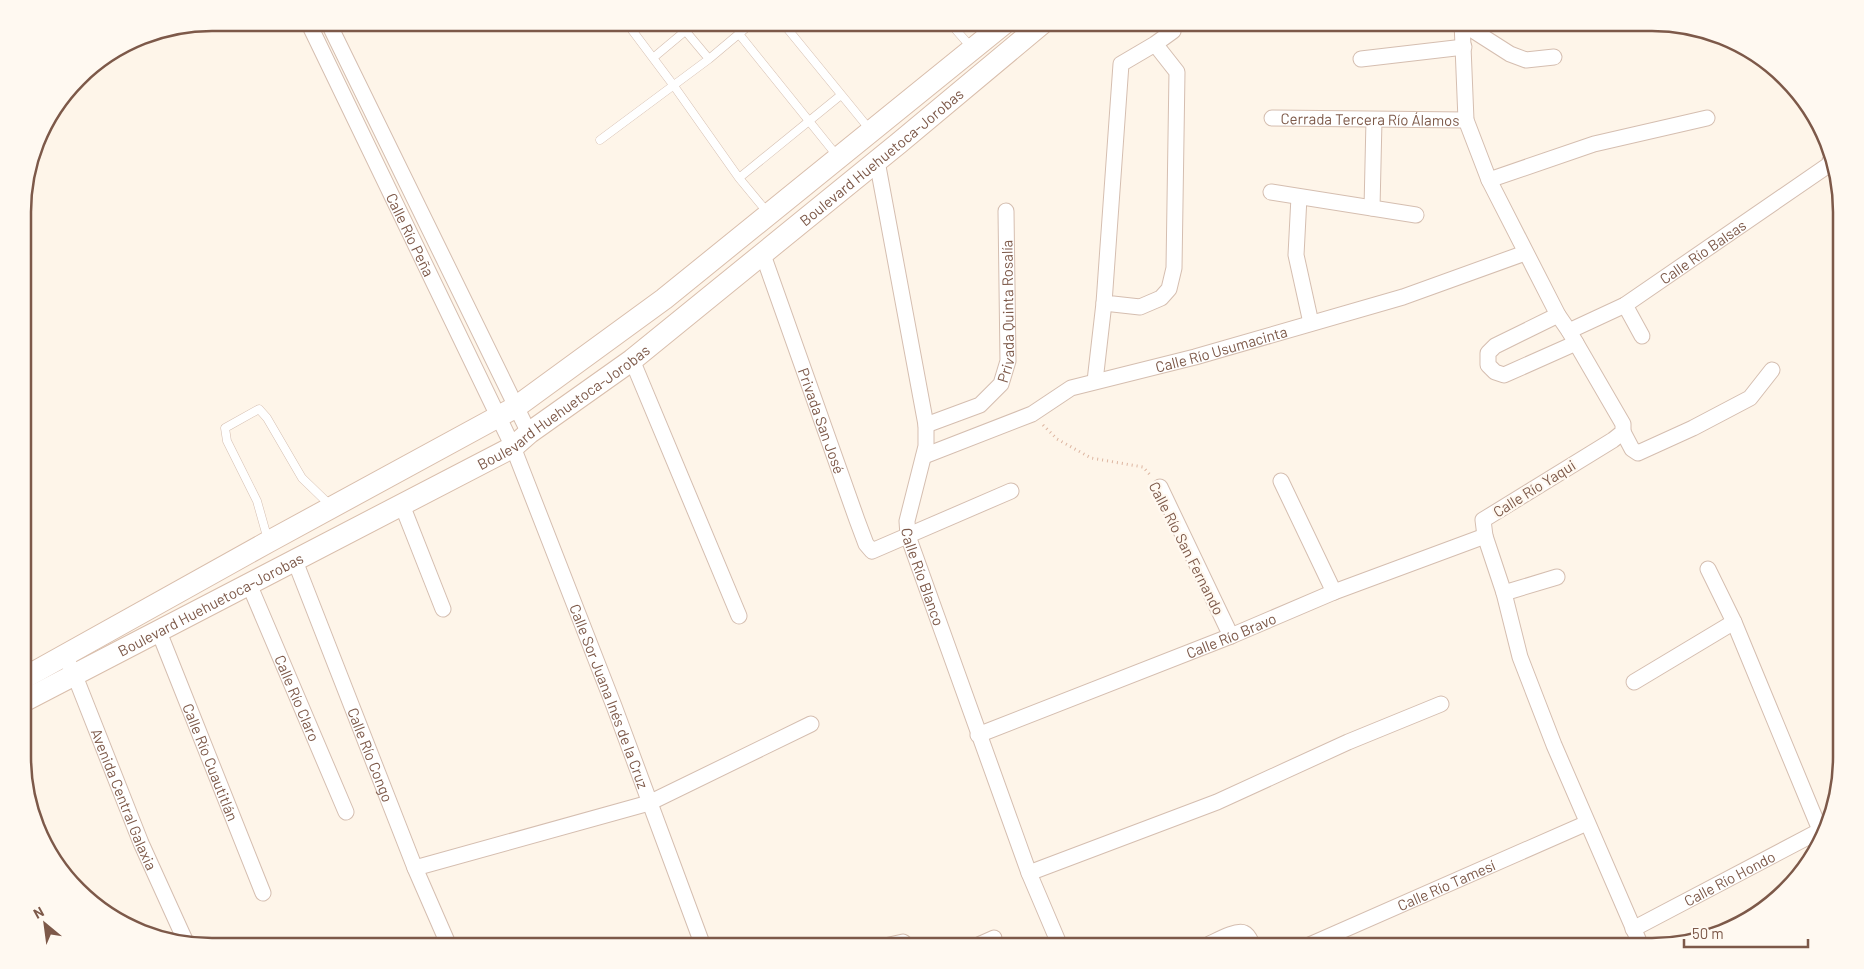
<svg xmlns="http://www.w3.org/2000/svg" width="1864" height="969" font-family="Barlow,sans-serif">
<rect width="100%" height="100%" fill="#fef5e9"/>
<g fill="none" stroke-linecap="round" stroke-linejoin="round">
<g stroke="#d5beb0" stroke-width="9">
<path id="service" d="M626,22l48,64 65,92 102,-83
M678,22l31,37 44,-37
M782,22l89,109
M949,22l22,25
M739,34l99,123
M653,58l43,-36
M600,140l109,-81
M739,178l29,35
M268,540l-11,-39 -30,-60 -2,-13 34,-19 8,9 35,60 29,28"/>
</g>
<g stroke="#d5beb0" stroke-width="17">
<g id="minor">
<path id="s1" d="M308,22l205,425 101,259 89,240"/>
<path d="M328,22l201,411"/>
<path d="M1462,22l4,98 23,60 69,135 11,16 54,93v8l-10,8 -130,80 2,16 19,57 16,64 34,88 87,201"/>
<path d="M1463,24l47,30 16,6 28,-3"/>
<path d="M1155,44l22,28 -3,196 -5,21 -8,9 -21,9 -36,-4 17,-239 34,-20 18,-13 -2,-9"/>
<path d="M1361,59l103,-12"/>
<path id="s2" d="M1272,118l194,2"/>
<path id="s3" d="M877,161l49,264v21l-19,75 1,15 121,337 31,73"/>
<path d="M1489,180l105,-36 113,-26"/>
<path d="M1271,192l145,23"/>
<path d="M1299,197l-3,58 15,68"/>
<path d="M1372,208l2,-88"/>
<path id="s4" d="M762,252l95,268 9,24 6,7 139,-60"/>
<path d="M1625,305l17,31"/>
<path d="M1558,315l-63,31 -7,7v12l7,7 9,3 72,-32"/>
<path id="s5" d="M1569,331l56,-26 205,-141v-3"/>
<path d="M632,360l107,256"/>
<path d="M1095,381l9,-78"/>
<path id="s6" d="M926,425l54,-20 21,-21 7,-23 -2,-150"/>
<path d="M1623,432l9,17 6,4 55,-25 57,-30 22,-28"/>
<path id="s7" d="M924,456l108,-42 39,-26 124,-31 208,-60 122,-44"/>
<path d="M1281,481l53,111"/>
<path d="M1160,487l71,149"/>
<path d="M402,505l41,104"/>
<path id="s8" d="M295,561l120,307 34,78"/>
<path d="M1708,569l26,53 86,208"/>
<path id="s9" d="M249,584l97,228"/>
<path d="M1504,593l53,-16"/>
<path id="s10" d="M159,632l104,261"/>
<path id="s11" d="M65,656l10,20 66,167 44,97"/>
<path d="M1634,682l100,-60"/>
<path id="s12" d="M978,735l253,-99 103,-44 151,-56"/>
<path d="M415,868l234,-65 162,-79"/>
<path d="M1029,873l188,-71 131,-60 93,-38"/>
<path id="s13" d="M1633,929l192,-101"/>
<path d="M885,946l18,-4 5,4"/>
<path d="M976,946l18,-8"/>
<path d="M1205,946c8,-3 31,-17 39,-13 5,2 7,9 9,13"/>
<path id="s14" d="M1307,946l280,-123"/>
</g>
</g>
<g stroke="#d9beac" stroke-width="23">
<g id="secondary">
<path d="M24,678l244,-136 248,-135 148,-108 342,-277"/>
<path id="s15" d="M24,701l489,-254 16,-14 103,-73 267,-217 145,-121"/>
</g>
</g>
<path stroke="#ddb5a0" stroke-width="3" stroke-dasharray="1 4" stroke-linecap="butt" d="M1043,425l14,14 34,19 52,9 8,9"/>
<use href="#service" stroke="#fff" stroke-width="8"/>
<use href="#minor" stroke="#fff" stroke-width="15"/>
<use href="#secondary" stroke="#fff" stroke-width="21"/>
</g>
<g text-anchor="middle" dominant-baseline="central" stroke-width="4.5" stroke-linejoin="round" paint-order="stroke">
<g font-size="15" fill="#7d5949" stroke="#fff9f1">
<text stroke="none"><textPath href="#s2" startOffset="98">Cerrada Tercera Río Álamos</textPath></text>
<text stroke="none"><textPath href="#s15" startOffset="1020">Boulevard Huehuetoca-Jorobas</textPath></text>
<text stroke="none"><textPath href="#s1" startOffset="236">Calle Río Peña</textPath></text>
<text stroke="none"><textPath href="#s5" startOffset="156">Calle Río Balsas</textPath></text>
<text stroke="none"><textPath href="#s6" startOffset="161">Privada Quinta Rosalía</textPath></text>
<text stroke="none"><textPath href="#s7" startOffset="318">Calle Río Usumacinta</textPath></text>
<text stroke="none"><textPath href="#s15" startOffset="615">Boulevard Huehuetoca-Jorobas</textPath></text>
<text stroke="none"><textPath href="#s4" startOffset="179">Privada San José</textPath></text>
<text transform="translate(1534 488) rotate(-32)">Calle Río Yaqui</text>
<text transform="translate(1187 548) rotate(63)">Calle Río San Fernando</text>
<text stroke="none"><textPath href="#s3" startOffset="425">Calle Río Blanco</textPath></text>
<text stroke="none"><textPath href="#s15" startOffset="210">Boulevard Huehuetoca-Jorobas</textPath></text>
<text stroke="none"><textPath href="#s12" startOffset="272">Calle Río Bravo</textPath></text>
<text stroke="none"><textPath href="#s1" startOffset="739">Calle Sor Juana Inés de la Cruz</textPath></text>
<text stroke="none"><textPath href="#s9" startOffset="124">Calle Río Claro</textPath></text>
<text stroke="none"><textPath href="#s8" startOffset="208">Calle Río Congo</textPath></text>
<text stroke="none"><textPath href="#s10" startOffset="140">Calle Río Cuautitlán</textPath></text>
<text stroke="none"><textPath href="#s11" startOffset="155">Avenida Central Galaxia</textPath></text>
<text stroke="none"><textPath href="#s13" startOffset="109">Calle Río Hondo</textPath></text>
<text stroke="none"><textPath href="#s14" startOffset="152">Calle Río Tamesí</textPath></text>
</g>
</g>
<path d="M0 0H1864V969H0ZM212 31H1652A181 181 0 0 1 1833 212V757A181 181 0 0 1 1652 938H212A181 181 0 0 1 31 757V212A181 181 0 0 1 212 31Z" fill="#fff9f1" fill-rule="evenodd"/>
<path fill="none" stroke="#7d5949" stroke-width="2.5" d="M212 31H1652A181 181 0 0 1 1833 212V757A181 181 0 0 1 1652 938H212A181 181 0 0 1 31 757V212A181 181 0 0 1 212 31Z"/>
<g transform="translate(45 924) rotate(331)" stroke="#fff9f1" stroke-width="4" paint-order="stroke">
<path d="M0-4L9 19L0 12L-9 19Z" fill="#7d5949"/>
<text y="-8" font-size="14" font-weight="bold" text-anchor="middle" fill="#7d5949">N</text>
</g>
<path d="M1684 939v8h124v-8" fill="none" stroke="#7d5949" stroke-width="2.5"/>
<text x="1692" y="939" font-size="15" fill="#7d5949" stroke="#fff9f1" stroke-width="4" paint-order="stroke">50 m</text>
</svg>
